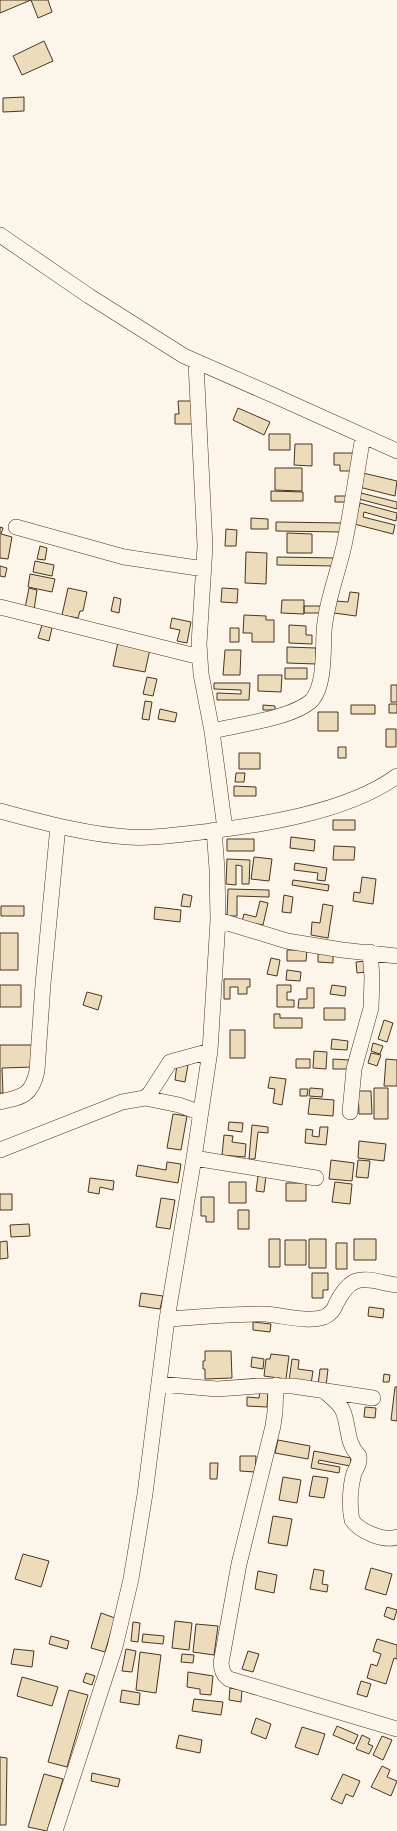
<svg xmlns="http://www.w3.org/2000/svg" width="397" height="1831" font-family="'Work Sans',sans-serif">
<rect width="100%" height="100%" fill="#fbf6e9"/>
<path fill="#ecdcbc" stroke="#4a3520" d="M0,0h48l4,12 -14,6 -7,-18 -31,13z
M44,41l9,20 -31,14 -9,-19z
M24,97v14l-21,1v-14z
M178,401h13l1,23h-17v-10h4z
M238,408l32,14 -6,13 -31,-15z
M269,434h21v16h-21z
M295,444h17v22l-18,-1z
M334,453h19l-1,18h-12v-6h-6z
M275,468h27v23l-27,-1z
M363,473l34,8 -2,15 -36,-9z
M271,491l32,1v9h-32z
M361,493l36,9v7l-38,-10z
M335,496h11v6h-11z
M360,503l37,10 -1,8 -32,-9 -1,5 32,8 -2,9 -39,-10z
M251,518l17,1v10h-17z
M276,522l65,1v9l-65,-1z
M0,527l3,1 -2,6 11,3 -4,22 -8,-1z
M226,529l11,1 -1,16h-11z
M287,533l25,1v19h-25z
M40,546l7,2 -2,12 -8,-1z
M246,552l21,1 -1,31 -21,-1z
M277,557l59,1v8l-59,-1z
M35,561l19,4 -2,11 -19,-4z
M0,566l7,2 -2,9 -5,-1z
M30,574l25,5 -3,13 -24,-5z
M29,588l8,2 -3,20 -9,-2z
M68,588l19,4 -4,19h-3l-2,7 -16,-3z
M222,588l16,1 -1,14 -16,-1z
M350,592l9,1 -3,23 -22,-3 2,-12 12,1z
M114,597l7,2 -2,14 -8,-2z
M282,600h22v14l-23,-1z
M304,606h18v7h-18z
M244,615l22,1v4h8v22h-22v-9h-9z
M172,618l19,4 -4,21 -10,-2 3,-11 -10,-2z
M42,625l10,3 -3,13 -11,-3z
M289,625l17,1v9h6v9l-23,-1z
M230,628h9v14h-9z
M118,642l32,7 -5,23 -32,-6z
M287,647l29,1v16l-29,-1z
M225,650h16l-1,25h-17z
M285,668h22v11h-22z
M258,675h24l-1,17 -23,-1z
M147,677l10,2 -4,17 -10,-2z
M214,683h36l-1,17h-32v-7l24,1v-4l-27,-1z
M391,685h6v17h-6z
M145,701l7,1 -3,18 -7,-1z
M389,704h8v9h-8z
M263,705l12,1v4h-12z
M351,705h24v9h-24z
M160,709l17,4 -2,9 -17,-3z
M318,712h20v19h-20z
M386,729h10v18h-10z
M338,747h8v11h-8z
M239,753h21v16h-21z
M236,773h9l-1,9h-9z
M234,786l22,1v9h-22z
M333,820h22v10h-22z
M291,837l24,3 -1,11 -24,-3z
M227,839h27v12h-27z
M334,846l21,1 -1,13h-21z
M254,857l18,2 -3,22 -18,-2z
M227,859l23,1 -1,24h-7v-18l-6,-1v20l-10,-1z
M295,863l32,5 -2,13 -8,-1 1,-7 -24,-3z
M362,877l14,2 -3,25 -20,-3 1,-9 6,1z
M293,880l36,5 -1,6 -36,-6z
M228,889l41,1v7l-32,-1v20h-10z
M183,894l9,2 -2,11 -9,-1z
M284,895l9,2 -2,16 -9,-1z
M260,901l8,2 -5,22 -21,-4 2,-7 12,3z
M323,904l10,2 -5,32 -17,-3 1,-13 8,1z
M1,906h23v10h-23z
M155,907l26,3 -1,12 -26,-3z
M0,933h18v37h-18z
M287,950h20l-1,11h-19z
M318,953l15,1v9l-15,-1z
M271,958l9,2 -3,16 -10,-2z
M367,961v11l-10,1 -1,-11z
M287,970l14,2 -1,9 -14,-1z
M224,979h26v8h-3v7h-9v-7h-8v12h-6z
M0,985h21v22h-21z
M277,985h14v7h-4v8h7v7h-17z
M332,985l14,2 -1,9 -15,-2z
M307,988h7v20h-16l1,-9h8z
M87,992l15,4 -4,14 -15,-5z
M324,1008h21v12h-21z
M274,1014h6v4h22v10h-28z
M384,1020l9,3 -6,19 -9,-3z
M230,1030h15v28h-15z
M332,1039l16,2 -1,9 -16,-1z
M373,1043l10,3 -3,8 -9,-3z
M0,1045h32l1,22 -31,1 1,25h-3z
M314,1051l13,1 -1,17 -13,-1z
M371,1053l10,2 -4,11 -9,-3z
M296,1059h14v9h-14z
M333,1059l16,1 -1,9h-15z
M386,1059l11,1v26h-13z
M177,1064l11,1 -3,17 -10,-2z
M270,1077l16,2 -4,26 -9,-2 2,-14 -7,-1z
M310,1088l13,1 -1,8 -13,-1z
M374,1088h14v31h-14z
M300,1089h8l-1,7h-7z
M358,1091h13l1,23h-13z
M310,1098l24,2 -1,16 -25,-2z
M173,1114l14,2 -6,34 -14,-2z
M229,1122l14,1 -1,9 -14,-2z
M252,1125l16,2v6l-10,-1 -3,27h-6z
M320,1127h8l-2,18 -21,-2 1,-14 7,1 -1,6 7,1z
M224,1135l9,1 -1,6 14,2 -1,13 -23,-2z
M359,1141l27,3 -2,17 -26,-3z
M331,1160l23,3 -2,18 -23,-2z
M358,1160l12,1 -2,17 -12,-1z
M167,1162l14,2 -3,19 -42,-7 2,-11 28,5z
M258,1176h8l-2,16 -8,-1z
M90,1178l24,3 -1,9 -13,-3 -1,7 -11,-2z
M229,1182h17v21h-17z
M335,1182l17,2 -2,20 -18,-2z
M286,1183h20v18h-20z
M0,1194h12v16h-12z
M201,1197h13v25h-8v-6h-5z
M161,1198l14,2 -5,29 -14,-2z
M238,1210h11v19h-11z
M29,1224l1,12 -19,1 -1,-12z
M269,1239h11v28h-11z
M309,1239h17v29h-17z
M354,1239h22v21h-22z
M285,1240h21v25h-21z
M7,1241l1,17 -8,1v-17z
M336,1243h11v26h-11z
M312,1273h16v17h-5v8h-11z
M141,1293l22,3 -3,13 -21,-3z
M369,1307l15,2 -1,9 -15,-2z
M253,1322l18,2 -1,8 -17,-2z
M205,1351h26l1,27 -27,1v-10h-2v-8h2z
M271,1354l18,2 -3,23 -22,-3 2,-17h4z
M252,1357l12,2 -1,10 -12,-2z
M292,1359l7,1 -1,9 15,2 -2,13 -22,-3z
M320,1369h8l-2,17 -8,-1z
M384,1374l6,1 -1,7h-6z
M395,1387h2v34l-6,-1z
M260,1391l8,1 -1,15 -20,-1v-9l12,1z
M365,1407l11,1 -1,10 -11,-1z
M278,1440l32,6 -2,13 -33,-6z
M314,1451l37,7 -1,8 -31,-6 -1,3 22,4 -1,6 -28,-5z
M240,1456h16l-1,16 -15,-1z
M210,1463h8l-1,16h-7z
M313,1476l15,2 -4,20 -15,-2z
M283,1477l18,3 -4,23 -18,-3z
M273,1516l19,3 -5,27 -19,-3z
M23,1554l26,7 -8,26 -26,-8z
M371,1568l21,6 -6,21 -21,-6z
M314,1569l10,2 -2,13 6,1 -1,7 -17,-3z
M258,1571l19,4 -3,18 -19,-4z
M387,1607l10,3 -3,10 -10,-4z
M101,1613l14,5 -10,34 -14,-4z
M175,1621l17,2 -3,27 -17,-2z
M133,1622l7,1 -2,19 -7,-1z
M196,1624l22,2 -4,29 -21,-3z
M143,1634l21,2 -1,8 -21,-2z
M51,1636l18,5 -2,8 -18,-5z
M377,1639l20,6v14l-3,-1 -8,26 -19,-6 4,-14 6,2 4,-12 -8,-3z
M14,1649l20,2 -2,16 -21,-3z
M126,1649l10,2 -4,21 -10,-1z
M248,1651l11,3 -6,18 -11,-3z
M140,1652l21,3 -5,38 -20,-3z
M182,1654l12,1 -1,8 -12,-1z
M188,1672l25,4 -2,19 -11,-1v-5l-13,-2z
M86,1673l9,3 -3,9 -9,-3z
M22,1677l36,10 -6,19 -35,-10z
M361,1681l10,3 -4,13 -10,-3z
M230,1688l12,2 -1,12 -12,-2z
M69,1690l19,5 -21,72 -19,-5z
M122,1690l18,3 -1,12 -19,-3z
M194,1699l29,3 -2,13 -29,-4z
M256,1718l15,6 -5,15 -15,-6z
M337,1726l21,9 -4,9 -21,-9z
M302,1727l23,7 -7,21 -23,-8z
M179,1735l23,5 -2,13 -24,-5z
M362,1735l8,4 -2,5 5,2 -4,8 -13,-5z
M382,1736l10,4 -9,20 -10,-5z
M0,1757l7,1 -1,67h-6z
M382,1766l8,4 -3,7 10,4 -6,15 -20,-9z
M92,1773l28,6 -2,8 -27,-6z
M44,1774l19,5 -16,52 -19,-4z
M343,1774l17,7 -7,16 -7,-3 -4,10 -11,-5z"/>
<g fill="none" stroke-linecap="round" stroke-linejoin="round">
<g stroke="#4a3520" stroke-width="16">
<path id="minor" d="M0,235l89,61 95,60 91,40 122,55
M196,363l9,183 -6,98 2,30 11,57 13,98
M16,527l108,30 80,12
M0,607l200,50
M212,731c25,-6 82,-13 100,-31 13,-15 11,-49 12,-68 2,-31 15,-61 21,-91 7,-35 12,-70 18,-105
M0,811c42,11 84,23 128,26 22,2 44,-2 66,-4 62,-7 153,-20 203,-57
M218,920l69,21 55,9 55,6
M145,1098l34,7 22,8
M0,1102c23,-5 32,-7 37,-31l6,-87 15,-158
M350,1112l4,-43 17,-61 1,-31 -2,-25
M0,1150l122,-48 23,-4 5,-5 20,-31 40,-11
M194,1158l122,20
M167,1319c32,-2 65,-5 97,-5 19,1 42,9 60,3 7,-3 10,-7 12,-13 17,-34 29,-24 61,-19
M159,1384l58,5 41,-3h35l80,12
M276,1385l-1,27 -2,14 -34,138 -18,99c1,8 2,12 8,16l168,50
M324,1391c6,5 14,11 18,18 8,16 3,33 17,47 1,7 -2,11 -5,17 -4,14 -5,33 -2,47 7,11 32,22 45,17
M55,1831l60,-184 16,-68 14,-85 22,-175 27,-161 16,-107 8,-131 -1,-51 -3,-39"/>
</g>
<use href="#minor" stroke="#fbf6e9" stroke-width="15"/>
</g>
</svg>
